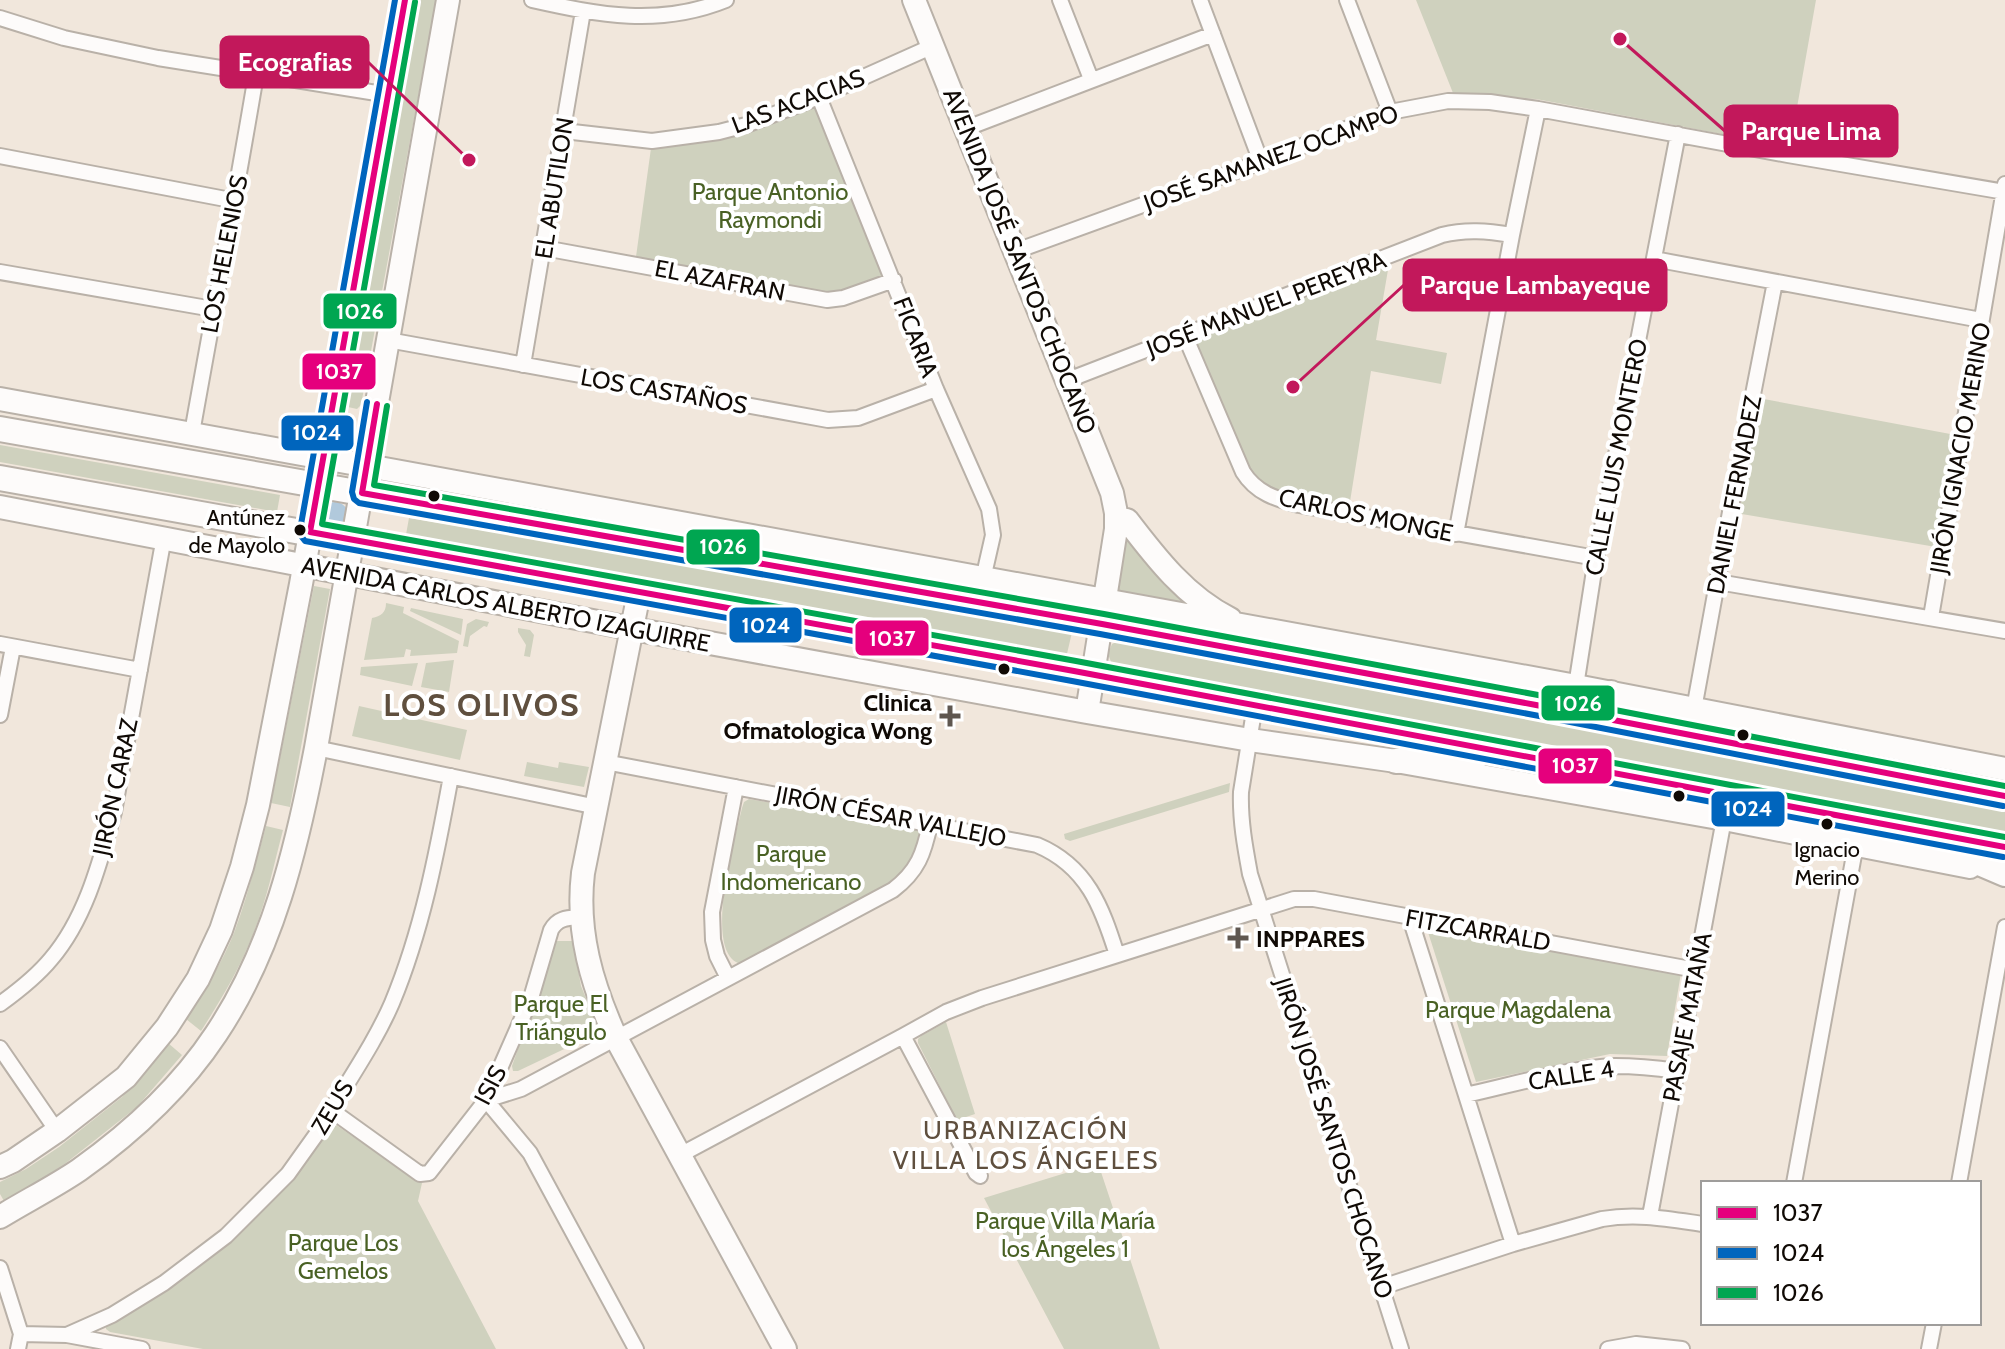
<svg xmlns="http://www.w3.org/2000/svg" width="2005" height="1349" font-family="Cabin,sans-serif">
<rect width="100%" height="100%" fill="#f1e7dc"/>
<path fill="#cfd1be" d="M418,0h18l-75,405 -4,4 -9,-2 -4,-8z
M1416,0h400l-26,147 -254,-48 -83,-6z
M819,97l75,183 -51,18 -208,-34 17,-123 37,-4z
M1386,258l3,6 -13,76 71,13 -6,31 -70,-13 -23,143 -92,-26 -71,-152z
M1753,397l208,39 -19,112 -212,-36z
M0,445l280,50 -3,17 -277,-50z
M409,518l664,110 -7,30 -661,-118z
M1125,529l85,87 -92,-21 -4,-6z
M314,586l16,3 -40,218 -19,-4z
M386,603l18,4 -1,6 56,28 -2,12 -47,3 1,-6 -5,-1 -2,8 -40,3 8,-42c9,-2 14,-5 14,-15z
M411,608l52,11 -2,16 -51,-24z
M476,619l13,3 -2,5 -3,-1 -14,10 -2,11 -5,-1 4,-22z
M518,628l12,2 4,5 -4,22 -6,-1 2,-11 -8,-13z
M1123,639l882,167v26l-892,-165 -5,-13 4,-10z
M454,660l-5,32 -28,-5 5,-24z
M418,663l-6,23 -52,-11 1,-8z
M359,706l108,24 -7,30 -108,-24z
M527,762l31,6 1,-6 30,5 -5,20 -60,-11z
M1230,783l-1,9 -159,49 -5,-2 -1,-5z
M749,799l163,29 6,3 2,5c-9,26 -15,35 -37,51l-142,77c-40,-10 -5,-129 1,-156l2,-6z
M266,826l17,4c-10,38 -18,78 -34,114 -13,31 -30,59 -48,87l-15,-12c18,-27 36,-56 48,-86 13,-35 22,-71 32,-107z
M1427,929l254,44 -14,83 -57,-2 -134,28z
M556,941h17l8,45 19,46 -82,39h-5l-1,-5z
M946,1022l29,92 -18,6 -39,-77v-4l3,-3z
M168,1043l14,12 -45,52 -71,56 -31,21 -31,17 -4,-7v-12l26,-13 33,-22 63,-50z
M336,1125l86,58 -4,18 78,148h-293l-93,-17 -4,-3v-5l75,-47 147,-151z
M1098,1163l62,186h-96l-80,-151z"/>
<path fill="#b1c9dc" d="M322 515a13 13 0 1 1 26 0a13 13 0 1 1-26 0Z"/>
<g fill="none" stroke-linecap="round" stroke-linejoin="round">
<g stroke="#b9b1a8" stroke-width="18">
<path id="street" d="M532,0c67,15 127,27 194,0
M1060,0l31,79
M1200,0l61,162
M1347,0l43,112
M0,18l64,20 94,20 231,37
M819,97l117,292 53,120 4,26 -10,44
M967,128l246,-94
M564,131l88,10 67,-9 27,-7 73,-28 114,-51
M0,156l236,45
M544,248l283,52 16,-2 51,-18
M1016,251l245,-89 129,-50 58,-11 42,1 48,7 250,46 217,37
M1654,259l327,61
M0,272l213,37
M1185,336l58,136c13,21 33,27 56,33l297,53
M388,340l440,80 30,-2 78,-29
M523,365l60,-354
M1068,380l374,-145c24,-6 45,-4 70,0
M192,433c21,-119 44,-238 64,-358
M1456,534l56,-299 26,-126
M1718,582l287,49
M1931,617l74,-433
M0,644l140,26
M1576,686l20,-128 82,-424
M1255,705l-14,87c-1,28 4,55 9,82l151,475
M1694,709l36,-197 45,-230
M0,715l13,-68
M316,748l281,59
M605,762l432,83c50,21 65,62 80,110
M1410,918l103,326
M728,978l-11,-22 -4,-16 -1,-28 24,-125
M0,1004c18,-13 37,-28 51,-45 35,-41 49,-97 63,-147l50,-275
M903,1036l73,137 4,3
M0,1048l57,83
M1466,1095c46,-10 102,-27 149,-29 21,0 41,2 62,5
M331,1110l89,64 9,-1 57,-73 45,-102 20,-68c7,-13 18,-12 31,-13
M680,1155l223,-119 43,-24 36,-14 312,-99h20l382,71
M1794,1183l62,-339
M1959,1183l46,-256
M1650,1216l74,-397
M0,1268l21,66 -3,15
M1382,1287l131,-43 89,-25c35,-6 66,0 101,5
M21,1334l46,1 75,14
M67,1335l45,-20 52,-32 62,-47 62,-62 40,-56 3,-8c21,-35 45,-70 61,-107 30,-72 45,-150 59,-227
M636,1349l-106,-196 -44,-53 35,-11 372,-199c25,-19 31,-37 37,-66
M1608,1349l28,-5 46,5
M1929,1349l5,-26"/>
</g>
<g stroke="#b9b1a8" stroke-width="26">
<path id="secondary" d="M914,0l198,493 4,20v16l-29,183
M0,399l1576,287 429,83
M0,507l655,126 432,79 163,28 146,21 328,58 246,48
M1116,524l5,-5 6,1c29,38 59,77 103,99
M639,593l-56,280c-7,59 9,112 33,165l169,311
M0,1167l13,-6 44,-30 69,-54 41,-50 31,-48 23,-49 21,-63 16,-62 43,-221 104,-584
M0,1217c26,-16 54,-30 79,-47 52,-37 102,-83 137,-136 57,-85 81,-187 100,-286l132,-748"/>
</g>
<g stroke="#b9b1a8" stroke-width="28">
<path id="primary" d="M0,429l1102,195 434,81 469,91
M0,478l1005,180 1000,189
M1555,702l56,-9
M1396,761l46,-3 32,2
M1937,845l68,29"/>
</g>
<use href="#street" stroke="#fdfbfa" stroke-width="14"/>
<use href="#secondary" stroke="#fdfbfa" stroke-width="22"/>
<use href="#primary" stroke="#fdfbfa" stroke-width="24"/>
<g stroke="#fff" stroke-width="12">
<path id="bus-1" d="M405,0l-95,532 764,139 931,176
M377,404l-15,89 740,131 434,81 469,91"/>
</g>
<g stroke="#fff" stroke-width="12">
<path id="bus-2" d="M395,0l-95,530 1,6 4,5 767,140 931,176
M367,402l-15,90 2,7 5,4 741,131 434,81 469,91"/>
</g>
<g stroke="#fff" stroke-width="12">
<path id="bus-3" d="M415,2l-93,522 754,137 929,176
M387,406l-13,79 730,129 434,81 467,91"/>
</g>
<use href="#bus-1" stroke="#e5007d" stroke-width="6"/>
<use href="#bus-2" stroke="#0065bd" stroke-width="6"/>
<use href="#bus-3" stroke="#00a651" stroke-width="6"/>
</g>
<g fill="#100a05" stroke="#fff" stroke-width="3">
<circle cx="434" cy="496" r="7"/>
<circle cx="300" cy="530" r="7"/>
<circle cx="1004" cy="669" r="7"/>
<circle cx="1743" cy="735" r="7"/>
<circle cx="1679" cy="796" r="7"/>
<circle cx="1827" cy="824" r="7"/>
</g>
<g fill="#5f5750" stroke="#fff" stroke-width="3">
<path d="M946 704h8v8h8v8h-8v8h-8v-8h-8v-8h8z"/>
<path d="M1234 926h8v8h8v8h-8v8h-8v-8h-8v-8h8z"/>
</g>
<g text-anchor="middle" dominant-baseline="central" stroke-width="8" stroke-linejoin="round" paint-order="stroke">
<g font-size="22" fill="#100a05" stroke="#fff" text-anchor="end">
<text x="285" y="517">Antúnez<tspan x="285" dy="28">de Mayolo</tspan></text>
<text x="1827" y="849" text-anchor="middle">Ignacio<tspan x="1827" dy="28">Merino</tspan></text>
</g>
<g font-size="24" fill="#100a05" stroke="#fff">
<text transform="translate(798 101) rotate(-21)">LAS ACACIAS</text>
<text transform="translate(1271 158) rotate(-20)">JOSÉ SAMANEZ OCAMPO</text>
<text transform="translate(554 188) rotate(-81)">EL ABUTILON</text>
<text transform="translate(224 254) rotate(-79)">LOS HELENIOS</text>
<text transform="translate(1020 261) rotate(68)">AVENIDA JOSÉ SANTOS CHOCANO</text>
<text transform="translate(720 280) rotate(11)">EL AZAFRAN</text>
<text transform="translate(1266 304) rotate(-21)">JOSÉ MANUEL PEREYRA</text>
<text transform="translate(916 337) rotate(69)">FICARIA</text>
<text transform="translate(664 391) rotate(10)">LOS CASTAÑOS</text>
<text transform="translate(1960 448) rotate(-80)">JIRÓN IGNACIO MERINO</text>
<text transform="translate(1616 457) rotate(-79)">CALLE LUIS MONTERO</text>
<text transform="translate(1734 495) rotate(-79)">DANIEL FERNADEZ</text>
<text transform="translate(1366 515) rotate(12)">CARLOS MONGE</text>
<text transform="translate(506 604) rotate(11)">AVENIDA CARLOS ALBERTO IZAGUIRRE</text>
<text transform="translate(115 787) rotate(-78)">JIRÓN CARAZ</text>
<text transform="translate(891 816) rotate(11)">JIRÓN CÉSAR VALLEJO</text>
<text transform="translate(1478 930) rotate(10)">FITZCARRALD</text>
<text transform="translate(1687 1017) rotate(-79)">PASAJE MATAÑA</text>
<text transform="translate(1571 1075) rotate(-9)">CALLE 4</text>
<text transform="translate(490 1085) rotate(-62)">ISIS</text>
<text transform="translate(332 1107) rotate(-59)">ZEUS</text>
<text transform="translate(1334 1138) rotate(72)">JIRÓN JOSÉ SANTOS CHOCANO</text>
</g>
<g font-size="24" fill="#496124" stroke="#fff">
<text x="770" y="191">Parque Antonio<tspan x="770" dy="28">Raymondi</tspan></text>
<text x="791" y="853">Parque<tspan x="791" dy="28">Indomericano</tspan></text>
<text x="561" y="1003">Parque El<tspan x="561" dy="28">Triángulo</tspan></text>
<text x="1518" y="1009">Parque Magdalena</text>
<text x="1065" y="1220">Parque Villa María<tspan x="1065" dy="28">los Ángeles 1</tspan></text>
<text x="343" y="1242">Parque Los<tspan x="343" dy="28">Gemelos</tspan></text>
</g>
<g font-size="24" font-weight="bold" fill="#100a05" stroke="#fff" text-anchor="end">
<text x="932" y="702">Clinica<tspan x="932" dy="28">Ofmatologica Wong</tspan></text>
<text x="1256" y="938" text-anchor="start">INPPARES</text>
</g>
<g font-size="26" letter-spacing="2" fill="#5f4f3e" stroke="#fff">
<text x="1026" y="1130">URBANIZACIÓN<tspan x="1026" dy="30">VILLA LOS ÁNGELES</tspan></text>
</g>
<g font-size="32" font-weight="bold" letter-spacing="2" fill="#5f4f3e" stroke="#fff">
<text x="482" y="704">LOS OLIVOS</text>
</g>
</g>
<path fill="none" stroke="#c2185b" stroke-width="3" d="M469 160L368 62M1620 39L1725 131M1293 387L1404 285"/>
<g fill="#c2185b" stroke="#fff" stroke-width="3">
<circle cx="469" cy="160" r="8"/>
<circle cx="1620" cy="39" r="8"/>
<circle cx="1293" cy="387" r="8"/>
</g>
<g fill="#c2185b" stroke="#c2185b" stroke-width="3">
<rect x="221" y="37" width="147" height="50" rx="8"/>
<rect x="1725" y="106" width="172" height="50" rx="8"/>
<rect x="1404" y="260" width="262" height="50" rx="8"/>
</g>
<g font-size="26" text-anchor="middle" font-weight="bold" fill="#fff">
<text x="295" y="71">Ecografias</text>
<text x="1811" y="140">Parque Lima</text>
<text x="1535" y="294">Parque Lambayeque</text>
</g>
<g stroke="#fff" stroke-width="3">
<rect x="322" y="292" width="76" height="38" rx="8" fill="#00a651"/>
<rect x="301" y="352" width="76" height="39" rx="8" fill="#e5007d"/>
<rect x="280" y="414" width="75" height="38" rx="8" fill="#0065bd"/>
<rect x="685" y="528" width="76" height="38" rx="8" fill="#00a651"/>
<rect x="728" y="606" width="75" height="38" rx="8" fill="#0065bd"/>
<rect x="854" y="619" width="76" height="38" rx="8" fill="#e5007d"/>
<rect x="1540" y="684" width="76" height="38" rx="8" fill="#00a651"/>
<rect x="1537" y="747" width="76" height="38" rx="8" fill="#e5007d"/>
<rect x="1710" y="790" width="76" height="38" rx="8" fill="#0065bd"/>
</g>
<g font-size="22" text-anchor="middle" font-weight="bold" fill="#fff">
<text x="360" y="319">1026</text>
<text x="339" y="379">1037</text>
<text x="317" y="440">1024</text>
<text x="723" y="554">1026</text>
<text x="766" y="633">1024</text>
<text x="892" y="646">1037</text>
<text x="1578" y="711">1026</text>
<text x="1575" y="773">1037</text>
<text x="1748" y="816">1024</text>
</g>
<rect x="1701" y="1181" width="280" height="144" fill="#ffffff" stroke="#9f9d9b" stroke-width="2"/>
<rect x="1717" y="1207" width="40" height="12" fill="#e5007d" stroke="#9f9d9b" stroke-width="2"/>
<text x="1773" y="1221" font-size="24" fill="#100a05">1037</text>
<rect x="1717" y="1247" width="40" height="12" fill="#0065bd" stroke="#9f9d9b" stroke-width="2"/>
<text x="1773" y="1261" font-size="24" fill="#100a05">1024</text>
<rect x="1717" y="1287" width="40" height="12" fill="#00a651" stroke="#9f9d9b" stroke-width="2"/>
<text x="1773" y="1301" font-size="24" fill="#100a05">1026</text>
</svg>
